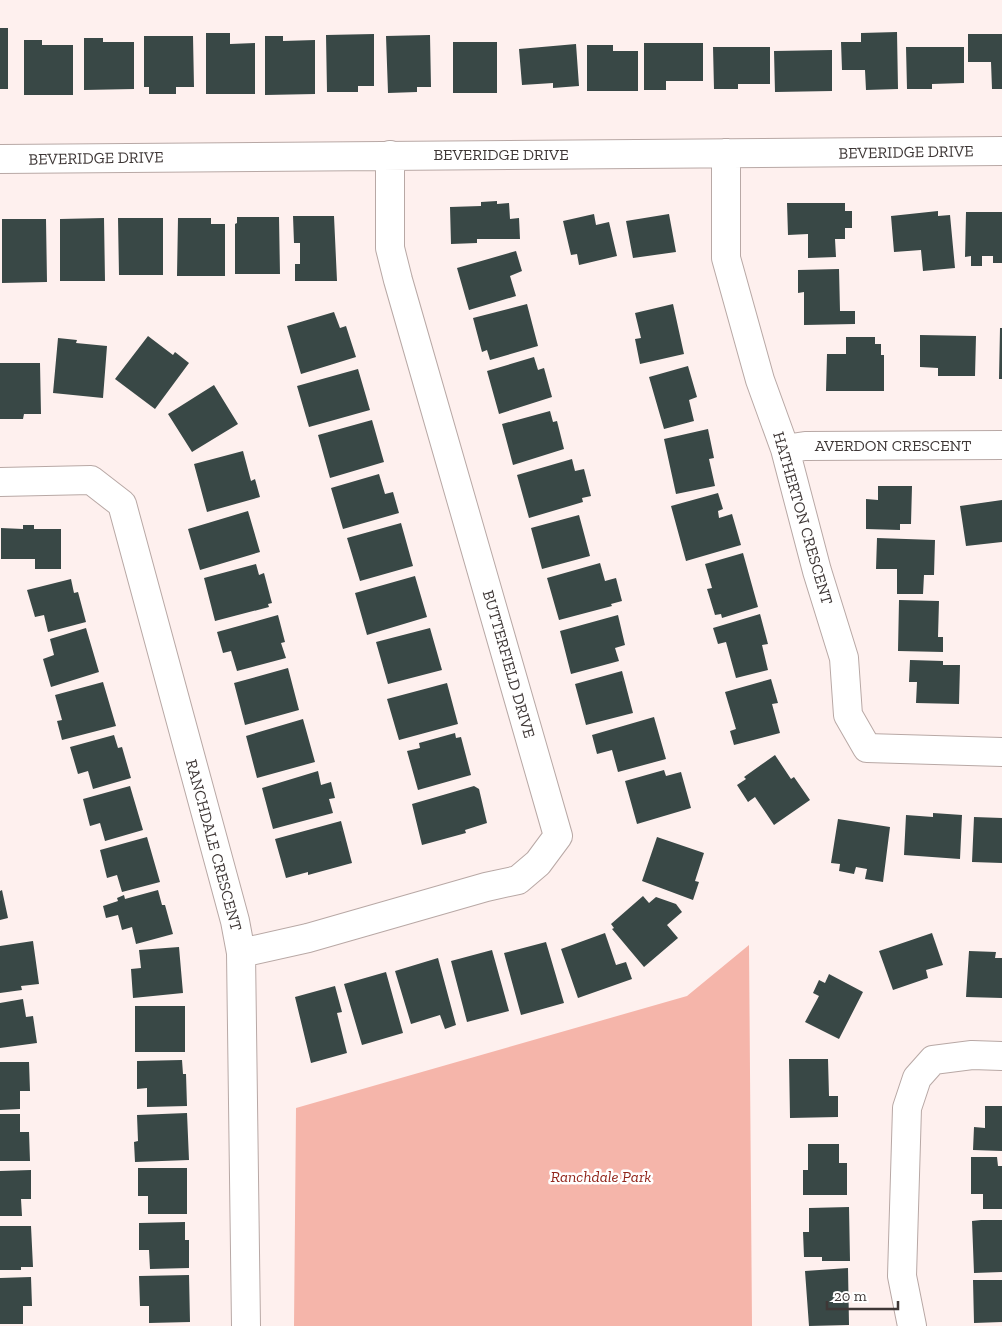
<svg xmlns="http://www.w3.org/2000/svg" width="1002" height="1326" font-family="'Zilla Slab',serif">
<rect width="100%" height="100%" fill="#fef0ee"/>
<path fill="#f5b5aa" d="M749,945l3,381h-458l2,-218 391,-112z"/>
<path fill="#394846" d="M0,28h8v61h-8z
M897,32l1,57 -32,1 -1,-20h-23l-1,-28h20v-9z
M206,33h24v11l25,-1v51h-49z
M374,34v52h-16v6h-31l-1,-57z
M968,34h34v55h-10l-1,-27h-23z
M430,35l1,52h-14v5l-29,1 -2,-57z
M144,36h49l1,51h-18v7h-27v-7h-5z
M265,36h18v5l32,-1v54l-50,1z
M84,38h19v4h31v47l-50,1z
M24,40h18v5h31v50h-49z
M453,42h44v51h-44z
M644,43h59v38h-37v9h-22z
M576,44l3,42 -26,2v-5l-31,2 -3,-36z
M587,45h26v6h25v40h-51z
M713,47h57v37h-32v5h-24z
M906,47h58v36l-32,1v5h-25z
M832,50v41l-57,1 -1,-41z
M497,201v3l12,-1 1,16 9,-1 1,21h-43v4l-26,1 -1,-37 31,-1v-4z
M787,203h58v8h7v17h-7v11h-10l1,18 -28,1v-24l-20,1z
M938,211v5l12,-1 5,53 -32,3 -2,-21 -27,2 -3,-36z
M966,212h36v51h-9v-7h-11v10h-11v-10l-6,1z
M594,214l2,11 13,-3 8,34 -38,9 -2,-11 -6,1 -8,-34z
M669,214l7,38 -43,6 -7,-37z
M293,216h41l3,65h-42v-17h5v-21h-6z
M237,217h42l1,57h-45v-50l2,-1z
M104,218l1,63h-45v-62z
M118,218h45v57h-44z
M178,218h33v6h14v52h-48z
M2,219h44l1,63 -45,1z
M516,251l6,20 -12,5 6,20 -47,14 -12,-42z
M839,269l1,42h15v13l-51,1v-33l-6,1v-23z
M527,304l11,42 -48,14 -3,-10 -5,2 -9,-34z
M673,304l11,50 -44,10 -5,-25 6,-1 -6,-25z
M334,312l6,16 6,-2 10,31 -55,17 -14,-48z
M1000,328h2v51h-3z
M920,335l56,1 -1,40h-37v-8l-18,-1z
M148,336l25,19 2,-3 14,11 -34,46 -40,-30z
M846,337h29v7h6v11h3v36h-58l1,-37h19z
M58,338l19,2 -1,3 31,3 -4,52 -50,-5z
M534,357l4,13 6,-2 8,29 -53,17 -12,-43z
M0,363h40l1,51h-17l-1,5h-23z
M688,366l9,31 -8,3 5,21 -30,8 -15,-52z
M358,369l12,41 -61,17 -12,-41z
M214,385l24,39 -46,28 -24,-38z
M550,411l3,11 4,-1 7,28 -51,16 -11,-41z
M372,420l12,42 -54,16 -12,-43z
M708,429l6,29 -5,1 6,27 -39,8 -12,-55z
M243,451l8,30 4,-2 5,18 -53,15 -13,-48z
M572,459l3,12 9,-2 7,27 -9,2 1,4 -54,16 -12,-43z
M379,474l6,20 8,-2 6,21 -56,16 -12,-41z
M878,486h34l-1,38h-11v6l-34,-1v-30l12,1z
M718,493l5,16 -5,2 1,7 13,-4 9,31 -55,16 -15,-55z
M1002,500v42l-36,4 -6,-40z
M248,511l12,41 -60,18 -12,-41z
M579,515l11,41 -48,13 -11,-41z
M401,523l12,43 -53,15 -13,-43z
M23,525h11v4h27v40h-26v-10h-34v-31l22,1z
M877,538l58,2 -1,35h-10l-1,19h-26v-25h-21z
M743,553l15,54 -36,11 -1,-4 -6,1 -8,-26 5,-1 -7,-24z
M600,563l5,18 11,-3 6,23 -11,3 1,2 -53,14 -12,-42z
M256,564l3,11 5,-2 8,30 -4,1 1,3 -54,14 -11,-43z
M415,576l12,41 -60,18 -12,-42z
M71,579l3,14 4,-1 8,30 -38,10 -4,-17 -9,2 -8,-27z
M899,600l40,1 -1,36h5v15l-45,-1z
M760,614l8,30 -6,1 6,25 -32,8 -10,-36 -8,2 -5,-16z
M278,615l7,27 -4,1 5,15 -49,13 -6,-20 -8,2 -6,-21z
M618,615l7,30 -10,3 4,13 -48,13 -11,-43z
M86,628l13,44 -48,15 -8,-28 11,-4 -4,-16z
M430,628l12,42 -54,14 -12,-42z
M910,660l33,1v4h17l-1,39 -43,-1 1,-21h-8z
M288,668l11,42 -54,15 -11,-42z
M622,671l11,42 -47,12 -11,-41z
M771,679l7,24 -6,1 8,29 -46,12 -4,-14 6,-2 -11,-37z
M103,682l13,44 -54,14 -5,-19 5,-1 -7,-25z
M447,683l11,41 -59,16 -12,-41z
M654,717l12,42 -48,13 -6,-22 -15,4 -5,-19z
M303,719l12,43 -58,16 -11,-42z
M455,733l1,5 5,-1 10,38 -53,15 -11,-39 13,-3 -1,-5z
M114,735l4,13 4,-1 9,31 -38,11 -5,-18 -10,3 -8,-27z
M775,755l16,24 3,-2 16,23 -36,25 -19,-28 -7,5 -11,-17 9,-6 -2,-2z
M664,770l2,6 15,-4 10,36 -54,16 -12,-43z
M318,771l3,14 10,-3 4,16 -6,1 4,14 -60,16 -11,-41z
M130,786l13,44 -38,11 -5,-18 -10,3 -7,-27z
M474,786l5,3 8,34 -22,7 1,3 -44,12 -10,-41z
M933,813l29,2 -2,44 -56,-4 2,-40 27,2z
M974,817l28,1v45l-30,-1z
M838,819l52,8 -7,55 -18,-3 2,-10 -11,-2 -2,7 -15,-3 1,-7 -9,-1z
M341,821l11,42 -44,12v-3l-22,6 -11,-39z
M147,837l13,45 -38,10 -5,-17 -10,3 -7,-28z
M657,837l47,16 -9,28 4,1 -6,18 -51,-19z
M2,890l6,28 -8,2v-29z
M158,890l4,15h3l8,29 -37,10 -4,-17 -10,3 -4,-15 -12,3 -3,-12 15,-5 -1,-3 7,-3 1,4z
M643,896l6,7 7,-6 20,7 6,8 -15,13 11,13 -34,29 -32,-38 2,-1 -3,-4z
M605,933l11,32 10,-3 6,17 -54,19 -17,-49z
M932,933l11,32 -17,5 2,8 -35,12 -14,-39z
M33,941l6,43 -18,2 1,4 -22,3v-47z
M546,942l18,61 -43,12 -17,-62z
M179,947l4,46 -50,5 -2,-29 10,-1 -2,-18z
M492,950l17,61 -42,11 -16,-61z
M969,951l27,1 -1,6h7v40l-36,-1z
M438,958l18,67 -11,4 -5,-14 -29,9 -16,-53z
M386,972l17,61 -41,12 -18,-61z
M829,974l34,18 -24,47 -34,-17 14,-26 -6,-3 6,-13 6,3z
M335,986l7,26 -5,1 10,40 -36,10 -16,-66z
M23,999l3,18 7,-1 4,27 -37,5v-45z
M135,1006h50v46h-50z
M789,1059h39l1,37h9v21l-48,1z
M182,1060l1,14h3l1,32 -40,1v-19l-10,1v-28z
M0,1062h29l1,29h-10v18l-20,1z
M985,1106h17v45l-29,-1 1,-23 11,1z
M187,1113l2,47 -54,2 -1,-20 4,-1 -1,-26z
M0,1114h20v18h9l1,29h-30z
M808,1144h31v19h8v32h-44v-25h5z
M971,1157h26l1,9h4v43h-19v-15h-12z
M138,1168h49v46h-39v-18h-10z
M31,1170v29h-10l1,17h-22v-45z
M849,1207l1,54h-28v-4h-18l-1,-25h6v-24z
M981,1220h21v52l-28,1 -2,-52z
M185,1222v18h4v28l-39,1 -1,-19h-10v-27z
M0,1226h31l2,41h-12v3h-21z
M848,1268l1,57 -40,1 -4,-55z
M189,1275l1,47 -41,1v-17h-9l-1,-30z
M31,1277l1,29h-9v18h-23v-46z
M973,1280h29v42l-28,1z"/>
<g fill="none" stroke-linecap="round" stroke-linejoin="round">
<g stroke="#b8a8a5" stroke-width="30">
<path id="minor" d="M726,153v105l34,122 25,69 32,122 27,87 4,57 19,33 135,4
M0,159l1002,-8
M785,449l20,-3 197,-1
M0,482l91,-2 31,24 113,417 6,32 5,373
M241,953l67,-15 178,-51 32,-7 20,-17 20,-27 -160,-556 -8,-32v-93
M912,1326l-10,-50 5,-168 10,-30 16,-18 39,-5 30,1"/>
</g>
<use href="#minor" stroke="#fff" stroke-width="28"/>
</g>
<g text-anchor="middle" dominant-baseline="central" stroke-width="5" stroke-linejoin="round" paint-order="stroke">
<g font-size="16" fill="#3e3736" stroke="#fff">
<text transform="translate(906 152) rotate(-1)">BEVERIDGE DRIVE</text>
<text x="501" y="154">BEVERIDGE DRIVE</text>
<text transform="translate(96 158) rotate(-1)">BEVERIDGE DRIVE</text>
<text x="893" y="445">AVERDON CRESCENT</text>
<text transform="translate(803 518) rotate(74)">HATHERTON CRESCENT</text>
<text transform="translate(509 664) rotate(74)">BUTTERFIELD DRIVE</text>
<text transform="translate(214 845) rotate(75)">RANCHDALE CRESCENT</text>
</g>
<g font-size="16" font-style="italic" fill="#91251a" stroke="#fff">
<text x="601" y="1176">Ranchdale Park</text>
</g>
</g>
<path d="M827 1301v8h71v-8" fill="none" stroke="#3e3736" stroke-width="2.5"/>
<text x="834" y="1301" font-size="15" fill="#3e3736" stroke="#ffffff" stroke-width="4" paint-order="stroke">20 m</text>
</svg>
